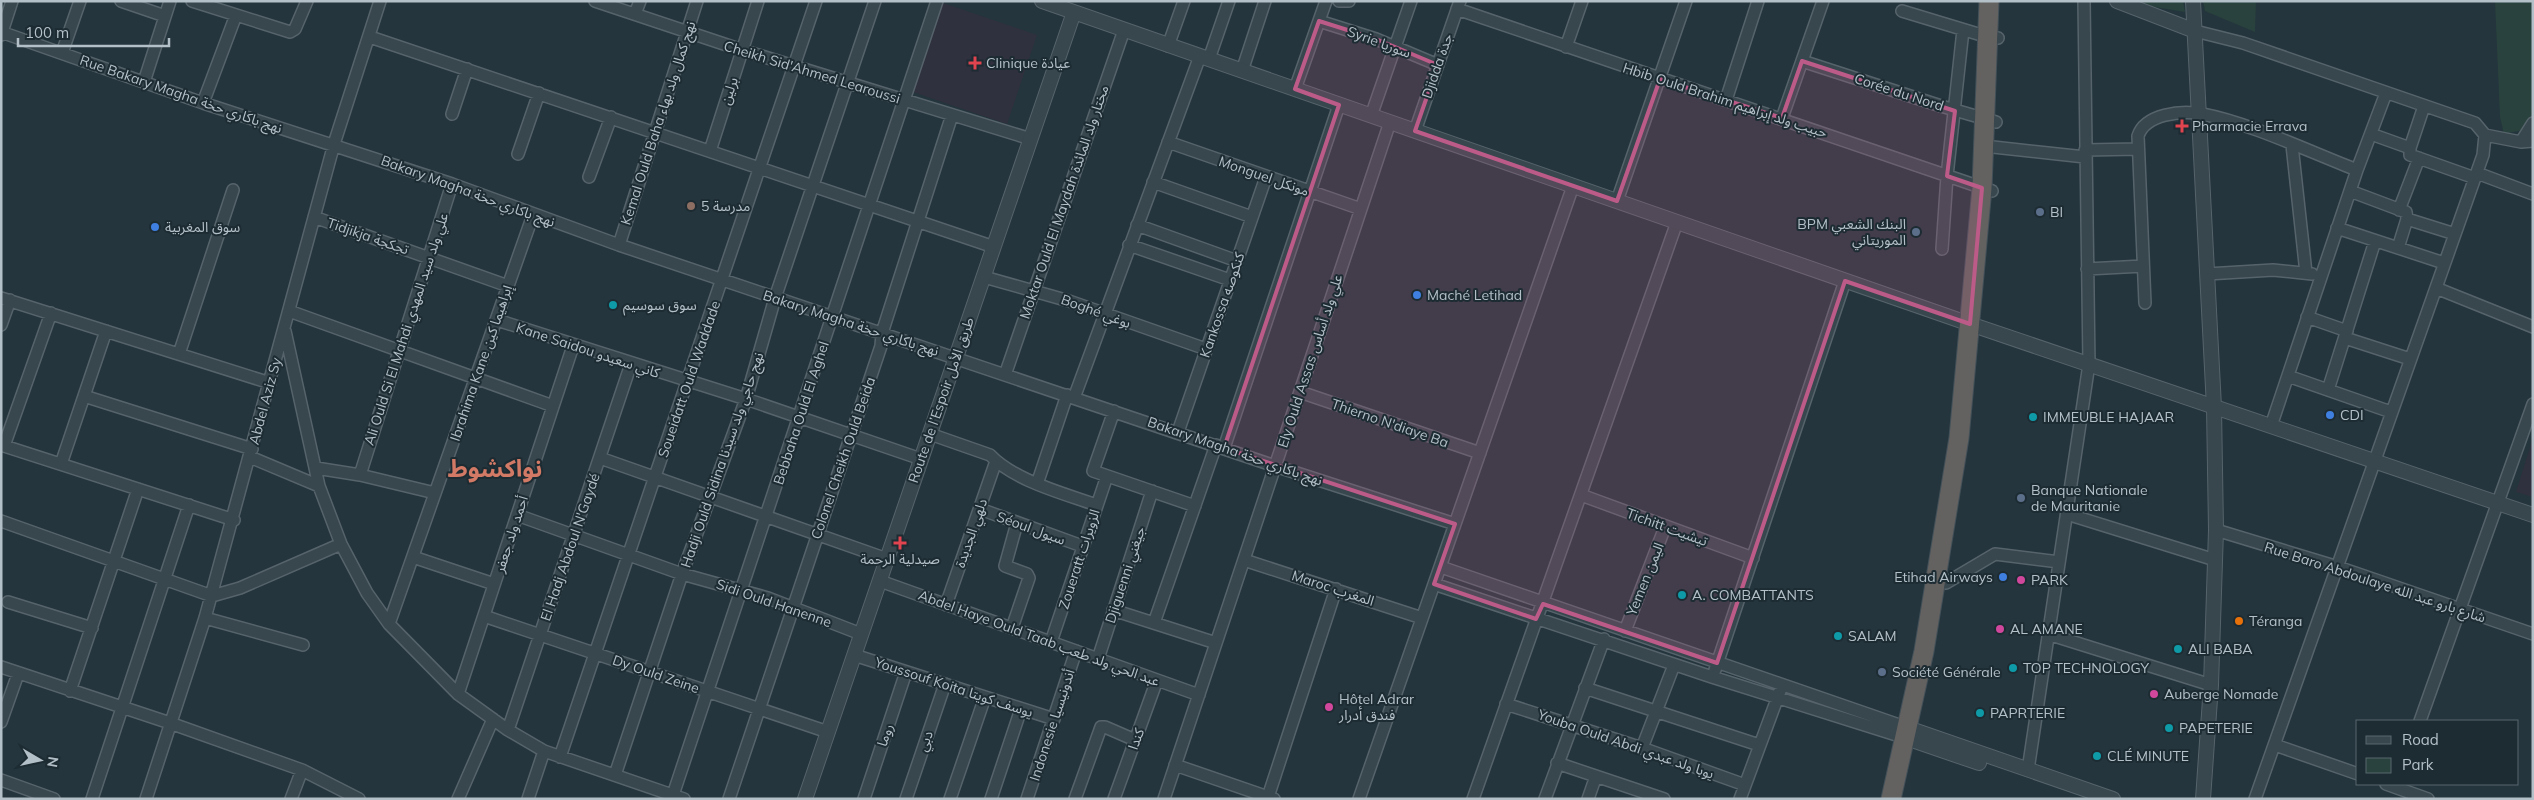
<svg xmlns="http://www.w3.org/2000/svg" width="2534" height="800" font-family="Mulish,'Noto Sans Arabic',sans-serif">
<rect width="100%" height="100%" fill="#24353d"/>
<!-- medical -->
<path fill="#30313e" d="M 943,3 L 1037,35 L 1007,124 L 913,92 Z
M 2533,438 L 2533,497 L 2516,492 Z"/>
<!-- green -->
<path fill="#29423d" d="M 2125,1 L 2183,1 L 2185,12 L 2130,3 Z
M 2203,1 L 2256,1 L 2255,32 L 2205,11 Z
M 2495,1 L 2533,1 L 2533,128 L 2504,134 L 2500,117 Z"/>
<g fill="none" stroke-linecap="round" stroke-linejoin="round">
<defs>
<path id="minor" d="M 121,1 L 165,16
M 192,1 L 290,32 L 295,29 L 307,1
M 595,1 L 742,50 L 1031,139
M 1339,1 L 1349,1
M 1457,9 L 1992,191
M 1902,11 L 1988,37 L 1998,38
M 635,14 L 640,1
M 1319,21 L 1376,39 L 1438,65
M 2195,31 L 2243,43 L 2475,123 L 2485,135 L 2483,155 L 2255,799
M 1,32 L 203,103 L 452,184 L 619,245 L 1275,466 L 1455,524
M 1,35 L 12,1
M 370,37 L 994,247
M 1168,46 L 1184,1
M 1566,47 L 1582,1
M 62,53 L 80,1
M 1209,59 L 1229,1
M 1802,61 L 1941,106 L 1996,122
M 1242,71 L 1265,1
M 144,82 L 170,1
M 1295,89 L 1326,1
M 1726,100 L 1758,1
M 203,103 L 236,15
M 2424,106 L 2410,148 L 2410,155 L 2475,178
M 452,114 L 467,69
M 1371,116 L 1411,1
M 1782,118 L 1823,1
M 1415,131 L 1460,1
M 2371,134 L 2410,148
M 2485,135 L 2521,142 L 2533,141
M 1168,142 L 1361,209
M 2521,142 L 2533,123
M 2292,145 L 2306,273
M 1984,146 L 2085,157
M 2085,150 L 2138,149
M 710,151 L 758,1
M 518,154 L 539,93
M 2477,173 L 2533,194
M 589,177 L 611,117
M 1153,182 L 1252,217
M 2350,191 L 2406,212 L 2407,219 L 2398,248
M 1617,201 L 1686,1
M 2399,210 L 2419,158
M 314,217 L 508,286
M 2407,219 L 2455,234
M 1137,225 L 1237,261
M 2337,228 L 2444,263
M 619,245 L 697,1
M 1129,245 L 1230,280
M 1942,249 L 1947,176 L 1963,30
M 2087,269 L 2143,266
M 2207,274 L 2273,270 L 2312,274
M 984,277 L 1069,301 L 1206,349
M 2436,288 L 2533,327
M 1,298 L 270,383
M 2145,303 L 2138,136 C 2145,114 2181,110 2202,114 C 2250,123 2310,152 2357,170
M 289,311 L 553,406
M 2307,317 L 2347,331
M 497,320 L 746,399 L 921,459
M 1,325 L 10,300
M 285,331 L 319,486 L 341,544 L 367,593 L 389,624 L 458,694 L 508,730 L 544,751 L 684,799
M 2345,338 L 2410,359
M 179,354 L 233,190
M 1005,375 L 1124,30
M 2288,376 L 2391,412
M 2328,390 L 2375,241
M 1300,392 L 1480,453
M 84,396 L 252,449
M 1074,398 L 1200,56
M 1114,411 L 1093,471 L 1195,506
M 2271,426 L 2357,170 L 2386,93
M 1178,432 L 1266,177
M 930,434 L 990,455 C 1015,481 1063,493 1096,505
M 1,445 L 234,520
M 4,446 L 51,313
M 1224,448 L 1339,105
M 250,457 L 319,486
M 600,458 L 887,559
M 61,464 L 106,331
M 316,468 L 360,475 L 435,493
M 360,475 L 452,184
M 1037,484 L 1067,395
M 1581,495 L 1753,558
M 980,509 L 1082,546
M 2067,514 L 2215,560
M 517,515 L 682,574 L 768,598 L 861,634
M 1,521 L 212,596 L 240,588 L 341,544
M 2216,530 L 2338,567 L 2533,634
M 413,557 L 494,584
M 1244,560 L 1422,618
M 1441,567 L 1908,728
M 880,581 L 1199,695
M 1946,583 L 1995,554 L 2059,562
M 1434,584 L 1712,677 L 1906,738
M 8,602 L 92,628
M 946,605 L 996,461
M 1113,610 L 1216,643
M 484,616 L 828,732
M 205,618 L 303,645
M 1154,623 L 1216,445
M 389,624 L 533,215
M 1012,628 L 1029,578 L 1027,574 L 1005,566 L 1017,523
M 1625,631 L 1665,527
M 2048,634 L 2211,685
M 1051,642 L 1107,476
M 854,655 L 1054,719
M 1098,659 L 1152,491
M 1,667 L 170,723 L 302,770 L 359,799
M 1715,670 L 1845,281
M 1585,688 L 1759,745
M 70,691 L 138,489
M 458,694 L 573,346
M 1506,704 L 1642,748 L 1745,785
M 2420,721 L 2533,404
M 1,722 L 18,674
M 508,730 L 631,364
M 2275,745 L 2358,774
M 1642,748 L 1674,665
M 560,757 L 816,1
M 1557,763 L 1664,799
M 1175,765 L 1274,799
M 2028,770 L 2089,364 L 2084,1
M 615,775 L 682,574 L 746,399 L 775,298 L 875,1
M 1,780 L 54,799
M 2386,784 L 2428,799
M 673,795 L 937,1
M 1268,797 L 1336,589
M 92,799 L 189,505
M 146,799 L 205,618 L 334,144 L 380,1
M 291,799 L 302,770
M 458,799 L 493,719
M 528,799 L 544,751
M 729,799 L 881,346 L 882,333 L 952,115
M 864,799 L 906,672
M 906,799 L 945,684
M 950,799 L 985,697
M 991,799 L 1021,709
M 1027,799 L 1076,651
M 1075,799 L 1101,727 L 1105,727 L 1135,740
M 1114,799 L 1157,680
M 1164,799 L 1390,122
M 1359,799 L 1573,186
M 1473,799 L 1677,222
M 1545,799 L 1604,639
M 1588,799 L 1596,776
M 1740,799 L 1780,691"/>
<path id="tertiary" d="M 1042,1 L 1970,324 L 2533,515
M 2117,1 L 2195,31
M 2193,1 L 2214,407 L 2216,530 L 2211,685 L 2203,799
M 1908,728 L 2113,799
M 1906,738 L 1979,763
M 805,799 L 1074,12"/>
<path id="trunk" d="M 1891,799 L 1924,651 L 1959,438 L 1982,188 L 1989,1"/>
</defs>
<!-- minor casing -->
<use href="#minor" stroke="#56636b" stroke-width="14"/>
<!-- tertiary casing -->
<use href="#tertiary" stroke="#56636b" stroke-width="16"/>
<!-- trunk casing -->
<use href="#trunk" stroke="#435058" stroke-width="21"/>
<!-- minor -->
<use href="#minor" stroke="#38464d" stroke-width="11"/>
<!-- tertiary -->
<use href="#tertiary" stroke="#38464d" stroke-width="14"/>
<!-- trunk -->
<use href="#trunk" stroke="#646261" stroke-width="19"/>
</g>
<!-- marked area -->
<path fill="#bc5b87" fill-opacity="0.2" stroke="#bc5b87" stroke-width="4" stroke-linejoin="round" d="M 1319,21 L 1376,39 L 1438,65 L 1415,131 L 1617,201 L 1660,79 L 1782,118 L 1802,61 L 1955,111 L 1947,176 L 1982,188 L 1970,324 L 1845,281 L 1717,663 L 1543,604 L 1536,619 L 1434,584 L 1455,524 L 1224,448 L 1339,105 L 1295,89 Z"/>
<!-- markers -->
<g fill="#e0444e" stroke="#1d2b32" stroke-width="2">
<path d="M972.5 55.5h5v5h5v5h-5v5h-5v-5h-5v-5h5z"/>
<path d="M2179.5 118.5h5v5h5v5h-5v5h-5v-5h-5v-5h5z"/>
<path d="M897.5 535.5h5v5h5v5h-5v5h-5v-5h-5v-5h5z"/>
</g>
<circle fill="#8d6e63" stroke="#1d2b32" stroke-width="2" cx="691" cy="206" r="5"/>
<g fill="#5c6f8a" stroke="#1d2b32" stroke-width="2">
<circle cx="2040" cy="212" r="5"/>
<circle cx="1916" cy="232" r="5"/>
<circle cx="2021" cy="498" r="5"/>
<circle cx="1882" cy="672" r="5"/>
</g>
<g fill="#3f7fe0" stroke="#1d2b32" stroke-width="2">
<circle cx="155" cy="227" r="5"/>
<circle cx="1417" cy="295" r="5"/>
<circle cx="2330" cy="415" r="5"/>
<circle cx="2003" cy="577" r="5"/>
</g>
<g fill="#0f9aa8" stroke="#1d2b32" stroke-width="2">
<circle cx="613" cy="305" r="5"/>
<circle cx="2033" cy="417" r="5"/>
<circle cx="1682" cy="595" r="5"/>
<circle cx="1838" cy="636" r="5"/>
<circle cx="2178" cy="649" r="5"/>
<circle cx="2013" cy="668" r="5"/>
<circle cx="1980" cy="713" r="5"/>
<circle cx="2169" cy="728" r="5"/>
<circle cx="2097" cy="756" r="5"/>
</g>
<g fill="#d1479c" stroke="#1d2b32" stroke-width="2">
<circle cx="2021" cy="580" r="5"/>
<circle cx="2000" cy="629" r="5"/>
<circle cx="2154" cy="694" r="5"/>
<circle cx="1329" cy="707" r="5"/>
</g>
<circle fill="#e8710a" stroke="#1d2b32" stroke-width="2" cx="2239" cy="621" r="5"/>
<g text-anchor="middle" stroke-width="4" stroke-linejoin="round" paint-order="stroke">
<!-- street labels -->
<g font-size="14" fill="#b4c0c8" stroke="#1d2b32">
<text transform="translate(1379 42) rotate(20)" y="5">Syrie سوريا</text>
<text transform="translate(1437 66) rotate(-71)" y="5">Djidda جدة</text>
<text transform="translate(812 72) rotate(17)" y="5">Cheikh Sid'Ahmed Learoussi</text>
<text transform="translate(729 91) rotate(-72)" y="5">برلين</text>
<text transform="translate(1899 92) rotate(18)" y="5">Corée du Nord</text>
<text transform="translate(181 94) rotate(19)" y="5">Rue Bakary Magha نهج باكاري حخة</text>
<text transform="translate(1725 100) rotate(18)" y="5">Hbib Ould Brahim حبيب ولد إبراهيم</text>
<text transform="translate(658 123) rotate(-72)" y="5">Kemal Ould Baha نهج كمال ولد بهاء</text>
<text transform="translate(1264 176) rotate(19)" y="5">Monguel مونكل</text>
<text transform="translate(468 191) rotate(20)" y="5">Bakary Magha نهج باكاري حخة</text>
<text transform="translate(1064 202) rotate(-71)" y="5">Moktar Ould El Maydah مختار ولد المائدة</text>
<text transform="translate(368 236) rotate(19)" y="5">Tidjikja تجكجة</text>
<text transform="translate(1222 305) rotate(-71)" y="5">Kankossa كنكوصه</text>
<text transform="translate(1096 311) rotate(20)" y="5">Boghé بوغي</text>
<text transform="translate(851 323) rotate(18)" y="5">Bakary Magha نهج باكاري حخة</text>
<text transform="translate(406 329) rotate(-72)" y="5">Ali Ould Si El Mahdi علي ولد سيد المهدي</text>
<text transform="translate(588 350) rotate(18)" y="5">Kane Saidou كاني سعيدو</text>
<text transform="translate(1310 361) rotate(-72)" y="5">Ely Ould Assas علي ولد أساس</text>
<text transform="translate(481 363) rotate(-71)" y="5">Ibrahima Kane إبراهيما كين</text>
<text transform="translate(689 379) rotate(-71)" y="5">Soueidatt Ould Waddade</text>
<text transform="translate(941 400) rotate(-71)" y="5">Route de l’Espoir طريق الأمل</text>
<text transform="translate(265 401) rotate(-75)" y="5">Abdel Aziz Sy</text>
<text transform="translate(801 413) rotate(-72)" y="5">Bebbaha Ould El Aghel</text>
<text transform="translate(1390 423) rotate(19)" y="5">Thierno N'diaye Ba</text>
<text transform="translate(1235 451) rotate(19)" y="5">Bakary Magha نهج باكاري حخة</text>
<text transform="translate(843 458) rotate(-71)" y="5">Colonel Cheikh Ould Beida</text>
<text transform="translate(722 460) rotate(-71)" y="5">Hadji Ould Sidina نهج حاجي ولد سيدنا</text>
<text transform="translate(1667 527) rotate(20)" y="5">Tichitt تيشيت</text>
<text transform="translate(1031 528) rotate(20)" y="5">Séoul سيول</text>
<text transform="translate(971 533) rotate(-71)" y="5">دلهي الجديدة</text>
<text transform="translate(511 534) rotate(-72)" y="5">أحمد ولد جعفر</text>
<text transform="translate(570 547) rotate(-71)" y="5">El Hadj Abdoul N'Gaydé</text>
<text transform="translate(1079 559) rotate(-72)" y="5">Zoueratt الزويرات</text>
<text transform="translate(1125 575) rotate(-72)" y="5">Djiguenni جيغني</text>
<text transform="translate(1645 579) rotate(-68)" y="5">Yemen اليمن</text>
<text transform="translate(2375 582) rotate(18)" y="5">Rue Baro Abdoulaye شارع بارو عبد الله</text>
<text transform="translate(1333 588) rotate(18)" y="5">Maroc المغرب</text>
<text transform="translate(774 603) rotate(19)" y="5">Sidi Ould Hanenne</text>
<text transform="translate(1039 638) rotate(20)" y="5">Abdel Haye Ould Taab عبد الحي ولد طعب</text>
<text transform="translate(656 674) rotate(19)" y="5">Dy Ould Zeine</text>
<text transform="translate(954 687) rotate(18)" y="5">Youssouf Koita يوسف كويتا</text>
<text transform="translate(1052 725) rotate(-72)" y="5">Indonesie أندونيسيا</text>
<text transform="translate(885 735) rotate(-71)" y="5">روما</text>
<text transform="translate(1136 739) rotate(-70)" y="5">كندا</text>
<text transform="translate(925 741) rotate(-71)" y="5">دبي</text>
<text transform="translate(1626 744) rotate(19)" y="5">Youba Ould Abdi يوبا ولد عبدي</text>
</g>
<!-- poi labels -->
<g font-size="14" fill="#b4c0c8" stroke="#1d2b32" text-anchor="start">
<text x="986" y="68">Clinique عيادة</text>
<text x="2192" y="131">Pharmacie Errava</text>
<text x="701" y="211">مدرسة 5</text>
<text x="2050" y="217">BI</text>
<text x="1906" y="229" text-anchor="end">BPM البنك الشعبي<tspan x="1906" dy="16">الموريتاني</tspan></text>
<text x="165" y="232">سوق المغربية</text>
<text x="1427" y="300">Maché Letihad</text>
<text x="623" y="310">سوق سوسيم</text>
<text x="2340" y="420">CDI</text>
<text x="2043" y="422">IMMEUBLE HAJAAR</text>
<text x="2031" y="495">Banque Nationale<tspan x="2031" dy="16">de Mauritanie</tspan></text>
<text x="900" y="564" text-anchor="middle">صيدلية الرحمة</text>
<text x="1993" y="582" text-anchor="end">Etihad Airways</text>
<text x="2031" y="585">PARK</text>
<text x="1692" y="600">A. COMBATTANTS</text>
<text x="2249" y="626">Téranga</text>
<text x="2010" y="634">AL AMANE</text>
<text x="1848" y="641">SALAM</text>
<text x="2188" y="654">ALI BABA</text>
<text x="2023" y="673">TOP TECHNOLOGY</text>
<text x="1892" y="677">Société Générale</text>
<text x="2164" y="699">Auberge Nomade</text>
<text x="1339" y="704">Hôtel Adrar<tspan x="1339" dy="16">فندق أدرار</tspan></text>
<text x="1990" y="718">PAPRTERIE</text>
<text x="2179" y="733">PAPETERIE</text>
<text x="2107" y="761">CLÉ MINUTE</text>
</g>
<!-- town labels -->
<g font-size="24" font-weight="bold" fill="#d27a65" stroke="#1d2b32">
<text x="495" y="477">نواكشوط</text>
</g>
</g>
<!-- border -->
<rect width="2534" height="800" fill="none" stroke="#b4c0c8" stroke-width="5"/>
<!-- legend -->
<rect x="2356" y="720" width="162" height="65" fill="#1d2b32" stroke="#59676e"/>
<rect x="2366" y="736" width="25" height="8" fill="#38464d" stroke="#59676e"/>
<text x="2402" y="745" font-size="15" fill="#b4c0c8">Road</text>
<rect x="2366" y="758" width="25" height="15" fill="#29423d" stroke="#59676e"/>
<text x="2402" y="770" font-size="15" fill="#b4c0c8">Park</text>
<!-- north arrow -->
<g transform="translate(40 760) rotate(99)" stroke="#1d2b32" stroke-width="4" paint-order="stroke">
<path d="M0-4L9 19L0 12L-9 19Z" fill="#b4c0c8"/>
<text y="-8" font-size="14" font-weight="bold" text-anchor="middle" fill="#b4c0c8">N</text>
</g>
<!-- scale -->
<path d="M18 38v8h151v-8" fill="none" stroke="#b4c0c8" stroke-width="2.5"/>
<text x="25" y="38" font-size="15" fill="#b4c0c8" stroke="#1d2b32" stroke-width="4" paint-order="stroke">100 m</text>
</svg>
